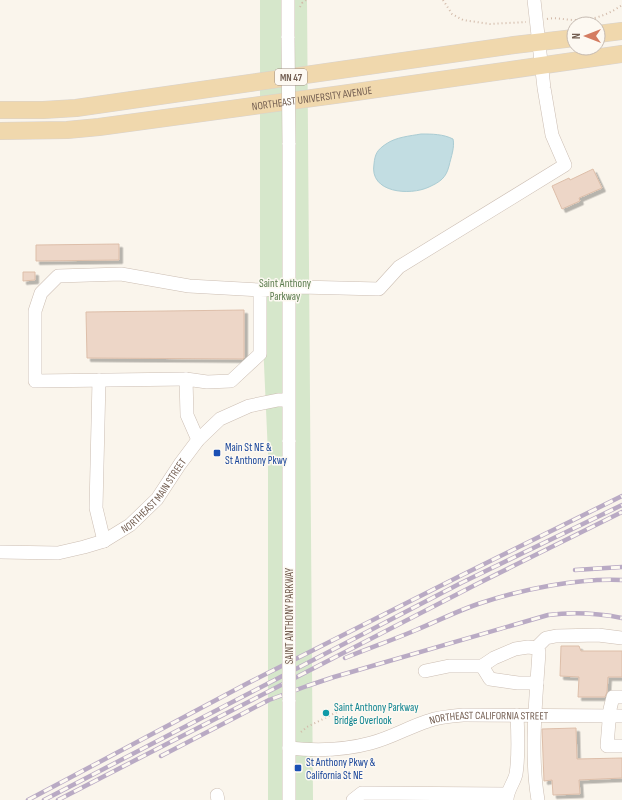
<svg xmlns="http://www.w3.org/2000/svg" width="622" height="800" font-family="'Sofia Sans Condensed',sans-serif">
<defs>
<filter id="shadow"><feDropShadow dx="3.5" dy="3.5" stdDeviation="0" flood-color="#0004"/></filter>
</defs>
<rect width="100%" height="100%" fill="#faf5ec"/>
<!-- green -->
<path fill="#d6e7cb" d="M 260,0 L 307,0 L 313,800 L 268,800 L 268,454 L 260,275 Z"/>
<!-- water -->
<path fill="#c2dde2" stroke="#aaccd3" d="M 421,134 C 432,134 443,134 453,139 C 455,147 451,157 449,166 C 446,178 440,182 429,187 C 410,196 369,193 374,164 C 375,154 377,150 386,144 C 396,137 410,136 421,134 Z"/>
<!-- building -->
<path fill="#edd6c7" stroke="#ddbea9" filter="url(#shadow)" d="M 593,169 L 602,188 L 579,198 L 580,201 L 562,209 L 552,186 L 569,178 L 570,180 Z
M 119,244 L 119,260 L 36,261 L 36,245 Z
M 23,272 L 35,272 L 35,280 L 23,281 Z
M 244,310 L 244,358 L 243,359 L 87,358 L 86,312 Z
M 561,646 L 579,646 L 581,651 L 622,651 L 622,677 L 608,677 L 607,692 L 605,697 L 578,697 L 579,677 L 560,676 Z
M 576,728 L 577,759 L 622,758 L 622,778 L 579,780 L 580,794 L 553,795 L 552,780 L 544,781 L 542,729 Z"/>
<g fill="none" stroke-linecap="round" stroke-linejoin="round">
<defs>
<g id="minor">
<path d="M 288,38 L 288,0"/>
<path d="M 186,379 L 35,381 L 35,311 L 41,293 L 58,276 L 121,274 L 189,286 L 260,290"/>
<path d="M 99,380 L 96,508 L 104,541"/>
<path d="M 198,440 L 187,415 L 186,379 L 207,382 L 231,381 L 260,354 L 260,290 L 288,289 L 300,287 L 379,289 L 399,267 L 565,165 L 552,135 L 544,88 L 534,0"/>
<path d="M 289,442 L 289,143"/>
<path id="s1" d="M 0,552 L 58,553 L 84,547 L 104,541 L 130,525 L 157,499 L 180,464 L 198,440 L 220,419 L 249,406 L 278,400 L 288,400"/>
<path d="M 536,648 L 546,638 L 556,636 L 598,635 L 622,638"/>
<path d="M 482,666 L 490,679 L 518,683 L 537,683"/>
<path d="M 425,671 L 449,666 L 482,666 L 494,658 L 515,649 L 528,647 L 536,648 L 539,652 C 536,699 530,754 538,800"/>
<path d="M 622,697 L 613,697 L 610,709 L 607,746 L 622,746"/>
<path d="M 289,700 L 289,800"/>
<path id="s2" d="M 289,748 C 316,751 345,750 371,743 C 391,738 409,727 428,721 C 439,717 452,716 464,715 L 622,716"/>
<path d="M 217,795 L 218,800"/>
<path d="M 353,800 L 362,793 L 507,794"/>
<path d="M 507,800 C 507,790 514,783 516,774 C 519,755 518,734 517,715"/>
</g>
<g id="major">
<path d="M 598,34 L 622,31"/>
<path d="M 0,110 L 43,110 L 76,108 L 514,45 L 574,38"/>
<path id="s3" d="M 0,131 L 67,130 L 99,127 L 342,94 L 622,54"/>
</g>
</defs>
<!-- minor casing -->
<use href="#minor" stroke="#ccbeb3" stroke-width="14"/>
<!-- major casing -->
<use href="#major" stroke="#d8d2ce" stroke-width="18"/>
<!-- path -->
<path stroke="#d2baa9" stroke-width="2" stroke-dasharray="1 3" stroke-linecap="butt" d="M 443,0 L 452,14 L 463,20 L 490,24 L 526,22
M 302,3 L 306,0
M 300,7 L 302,3 L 301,0
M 547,19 C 556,17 565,20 575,20 C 591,21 608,15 622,5
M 301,732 L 307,727 L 337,712"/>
<!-- minor -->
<use href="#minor" stroke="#fff" stroke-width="13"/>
<!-- major -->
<use href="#major" stroke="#f0d8ad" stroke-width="17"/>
<defs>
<path id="rail" d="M 575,570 L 622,567
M 345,658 C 369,648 393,640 416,630 C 438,621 459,610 481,603 C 523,589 578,578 622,580
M 161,756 L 269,700 L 307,686 L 334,677 L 548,615 C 573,612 597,613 622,618
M 28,800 L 248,683 L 458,577 L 622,496
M 44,800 L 461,583 L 622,505
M 58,800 L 477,584 L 622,512"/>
</defs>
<!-- rail casing -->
<use href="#rail" stroke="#b9aac4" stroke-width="4.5"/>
<!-- rail -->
<use href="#rail" stroke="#fdf9f2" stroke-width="3" stroke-dasharray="9" stroke-linecap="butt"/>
<defs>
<path id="minor-bridge" d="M 288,38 L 289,143
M 289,700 L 289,442"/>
</defs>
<!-- minor-bridge casing -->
<use href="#minor-bridge" stroke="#ccbeb3" stroke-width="14" stroke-linecap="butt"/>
<!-- minor-bridge -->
<use href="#minor-bridge" stroke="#fff" stroke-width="13"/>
</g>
<!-- markers -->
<g fill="#1a4fb4" stroke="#fdf9f2" stroke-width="1.5">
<rect x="213" y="449" width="8" height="8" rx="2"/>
<rect x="294" y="764" width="8" height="8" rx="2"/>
</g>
<circle fill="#0f9aa8" stroke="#fdf9f2" stroke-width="1.5" cx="326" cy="713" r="4"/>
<g text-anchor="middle" stroke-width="3" stroke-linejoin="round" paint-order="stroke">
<!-- shield labels -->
<rect fill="#fdf9f2" stroke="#9c8c81" stroke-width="1" x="275" y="69" width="32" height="16" rx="3"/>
<g font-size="10" font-weight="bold" fill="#735e51">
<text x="291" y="81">MN 47</text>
</g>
<!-- street labels -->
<g font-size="11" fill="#735e51" stroke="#fdf9f2">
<text dy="4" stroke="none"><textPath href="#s3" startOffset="314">NORTHEAST UNIVERSITY AVENUE</textPath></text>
<text dy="4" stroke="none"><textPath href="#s1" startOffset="174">NORTHEAST MAIN STREET</textPath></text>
<text transform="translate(289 616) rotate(-90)" y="4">SAINT ANTHONY PARKWAY</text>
<text dy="4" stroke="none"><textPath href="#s2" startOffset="205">NORTHEAST CALIFORNIA STREET</textPath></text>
</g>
<!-- park labels -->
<g font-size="11" fill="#5b7c4e" stroke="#fdf9f2">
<text x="285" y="287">Saint Anthony<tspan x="285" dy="13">Parkway</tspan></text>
</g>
<!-- transit labels -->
<g font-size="11" fill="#164399" stroke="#fdf9f2" text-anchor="start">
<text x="225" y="451">Main St NE &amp;<tspan x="225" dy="13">St Anthony Pkwy</tspan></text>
<text x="306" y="766">St Anthony Pkwy &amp;<tspan x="306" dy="13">California St NE</tspan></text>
</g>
<!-- culture labels -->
<g font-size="11" fill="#0d838f" stroke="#fdf9f2" text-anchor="start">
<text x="334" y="711">Saint Anthony Parkway<tspan x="334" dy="13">Bridge Overlook</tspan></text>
</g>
</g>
<!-- north arrow -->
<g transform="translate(586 36) rotate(270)"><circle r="19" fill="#fdf9f2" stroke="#c6bbb2"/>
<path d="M0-3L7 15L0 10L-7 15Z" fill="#d47c61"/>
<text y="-6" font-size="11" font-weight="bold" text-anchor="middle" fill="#735e51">N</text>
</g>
</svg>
